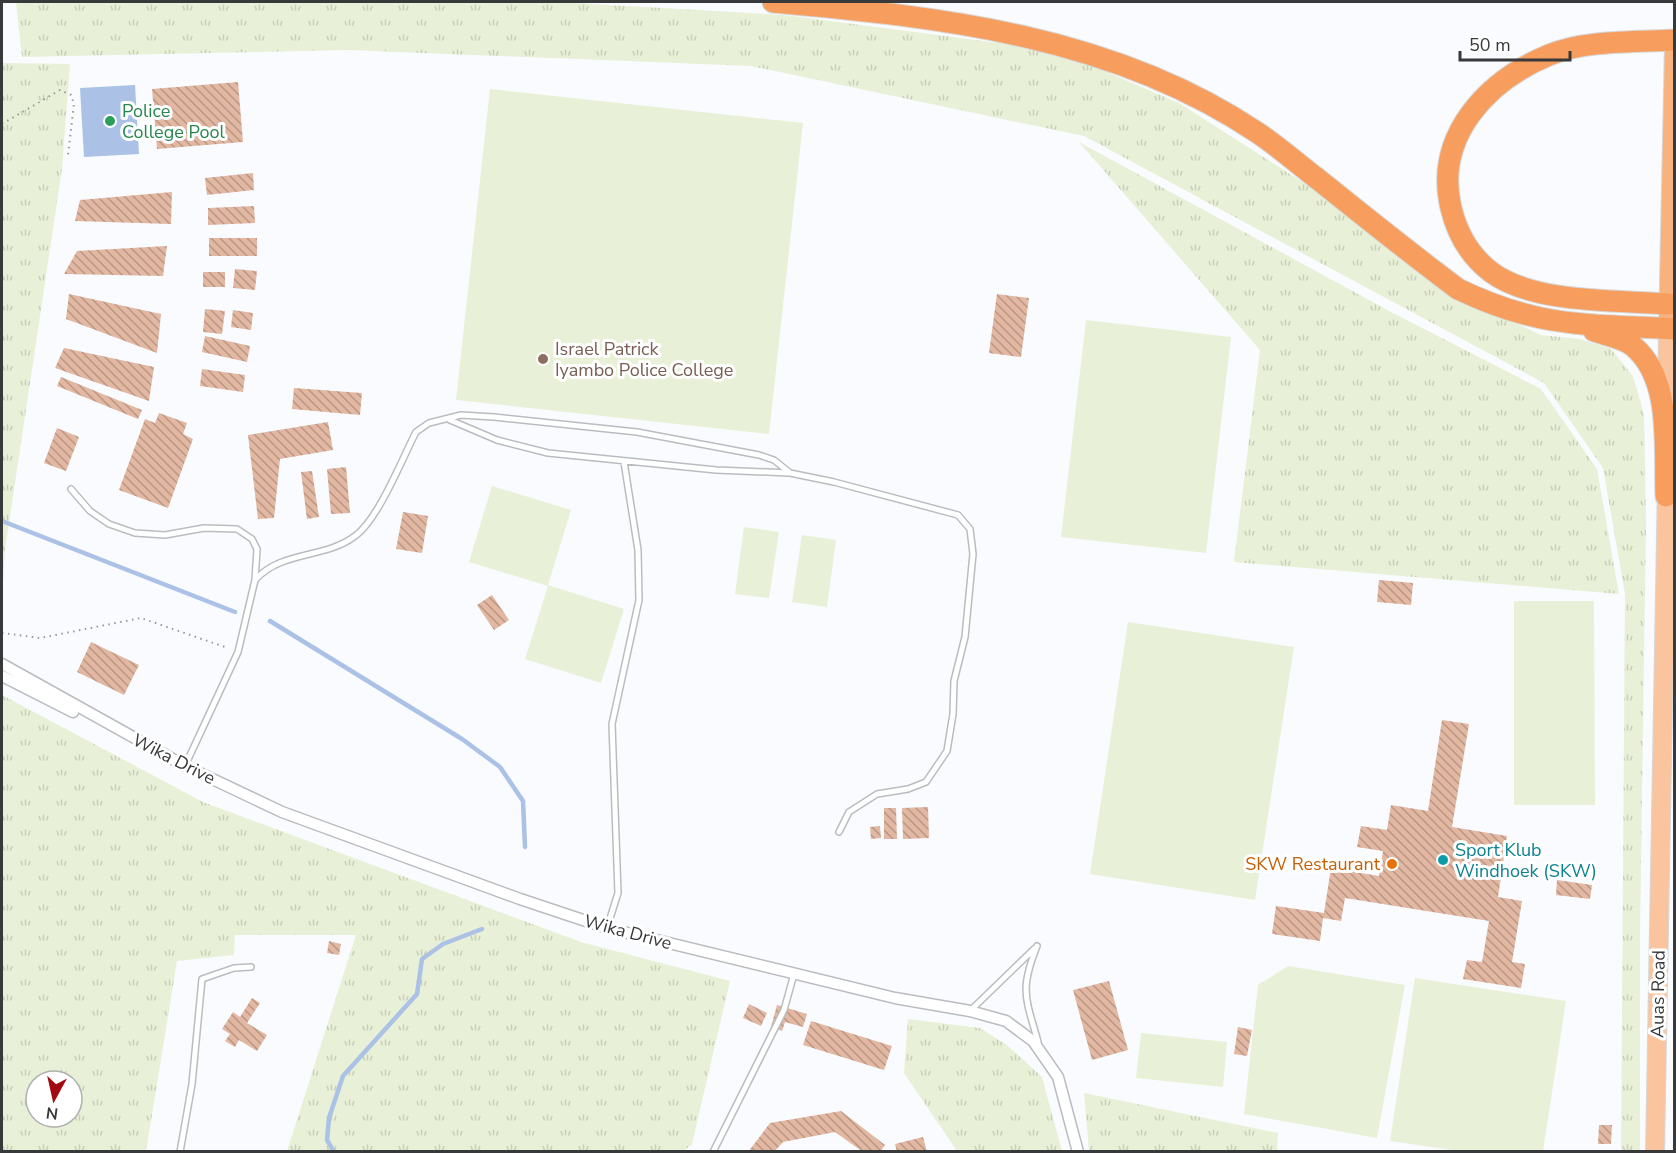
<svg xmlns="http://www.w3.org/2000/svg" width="1676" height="1153" font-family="'Nunito Sans',sans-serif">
<defs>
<pattern id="grass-tufts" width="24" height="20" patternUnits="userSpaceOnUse" patternTransform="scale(1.5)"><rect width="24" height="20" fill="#e8f1d7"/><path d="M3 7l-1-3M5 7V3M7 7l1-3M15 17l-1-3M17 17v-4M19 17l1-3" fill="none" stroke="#c8cfb9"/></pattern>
<pattern id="building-back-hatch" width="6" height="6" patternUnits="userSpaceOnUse" patternTransform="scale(1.5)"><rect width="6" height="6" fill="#e3b8a2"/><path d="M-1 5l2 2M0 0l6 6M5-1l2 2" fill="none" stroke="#b99785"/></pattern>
</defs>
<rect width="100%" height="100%" fill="#f9fbff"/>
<!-- grass -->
<path fill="url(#grass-tufts)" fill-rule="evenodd" d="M 16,2 L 556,2 L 784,15 L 1038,48 L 1095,67 L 1179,103 L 1312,188 L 1430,282 L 1541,335 L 1580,339 L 1611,349 L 1633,376 L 1644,414 L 1646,522 L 1640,932 L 1640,1151 L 1621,1151 L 1625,594 L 1603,468 L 1544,383 L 1084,136 L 751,66 L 349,50 L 22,57 Z
M 2,63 L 70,64 L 62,169 L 5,550 L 2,595 Z
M 1079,142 L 1391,312 L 1541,389 L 1597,469 L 1619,594 L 1234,562 L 1260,350 Z
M 2,695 L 203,802 L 581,942 L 730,981 L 692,1144 L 683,1152 L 287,1151 L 356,935 L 235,935 L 234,955 L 177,961 L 146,1151 L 2,1151 ZM 36,1081 L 72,1081 L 72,1117 L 36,1117 Z
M 908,1019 L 980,1028 L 1007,1045 L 1042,1077 L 1062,1151 L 957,1151 L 904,1073 Z
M 1084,1093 L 1278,1133 L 1277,1151 L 1089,1151 Z"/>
<!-- pitch -->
<path fill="#e8f1d7" d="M 490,89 L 803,123 L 769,434 L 456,400 Z
M 1086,320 L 1231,337 L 1206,553 L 1061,537 Z
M 492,486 L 571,510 L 548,585 L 624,609 L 601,683 L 525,659 L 548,586 L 469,562 Z
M 744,527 L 779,532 L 769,598 L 735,594 Z
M 802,535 L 836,540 L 827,607 L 792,602 Z
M 1514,601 L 1594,601 L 1595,805 L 1514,805 Z
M 1128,622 L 1294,647 L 1255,900 L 1090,874 Z
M 1288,966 L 1405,985 L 1377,1138 L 1244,1114 L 1258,985 Z
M 1415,978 L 1566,1001 L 1543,1151 L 1459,1151 L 1390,1141 Z
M 1141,1033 L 1227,1042 L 1223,1087 L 1136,1078 Z"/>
<!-- water -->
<path fill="#abc1e6" d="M 135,85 L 139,154 L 84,157 L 80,88 Z"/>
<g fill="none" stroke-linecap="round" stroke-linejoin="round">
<!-- stream -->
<path stroke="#abc1e6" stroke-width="4.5" d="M 2,521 L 235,612
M 270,621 L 462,739 L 500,767 L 523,801 L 525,847
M 334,1152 L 327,1140 L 329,1118 L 343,1076 L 417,994 L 422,959 L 443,944 L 482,929"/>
</g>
<!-- building -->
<path fill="url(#building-back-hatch)" d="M 238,82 L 243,142 L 157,149 L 152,89 Z
M 253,173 L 254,190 L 207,195 L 205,178 Z
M 172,192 L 171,224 L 75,221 L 80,200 Z
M 254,206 L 255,223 L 208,225 L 208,208 Z
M 209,238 L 257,238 L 257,256 L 209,256 Z
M 167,246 L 163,276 L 64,274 L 77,251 Z
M 235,269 L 257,271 L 255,290 L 233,288 Z
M 203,272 L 225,272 L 225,287 L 203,287 Z
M 69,294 L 161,314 L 157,353 L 66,319 Z
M 997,294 L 1029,298 L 1021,357 L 989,353 Z
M 205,309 L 225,311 L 222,334 L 203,332 Z
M 233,310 L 253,313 L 251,330 L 231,327 Z
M 205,336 L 250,346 L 247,362 L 202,352 Z
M 64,348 L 154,367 L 149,401 L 55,368 Z
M 202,369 L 245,375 L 243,392 L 200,386 Z
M 61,377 L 142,410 L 138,419 L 57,386 Z
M 294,388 L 362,393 L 360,415 L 292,409 Z
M 159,413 L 187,423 L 183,434 L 193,439 L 168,508 L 119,490 L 145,419 L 155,423 Z
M 328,422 L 333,450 L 280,459 L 274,518 L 258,519 L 248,435 Z
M 57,428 L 79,437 L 66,471 L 44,463 Z
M 346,467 L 350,513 L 331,514 L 327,469 Z
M 312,471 L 319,517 L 307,519 L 301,472 Z
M 403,512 L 428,516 L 422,553 L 396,549 Z
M 1379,580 L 1413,583 L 1411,605 L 1377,602 Z
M 492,595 L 509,620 L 494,630 L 477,605 Z
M 91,642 L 139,665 L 124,695 L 77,672 Z
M 1442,720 L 1469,724 L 1452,827 L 1507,836 L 1498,897 L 1522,901 L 1512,962 L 1525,964 L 1521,988 L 1463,979 L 1467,960 L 1482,962 L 1489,921 L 1345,898 L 1341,921 L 1323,918 L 1320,941 L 1272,934 L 1276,906 L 1324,913 L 1331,868 L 1379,876 L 1383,851 L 1357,847 L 1361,826 L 1387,830 L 1391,805 L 1428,811 Z
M 928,807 L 929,838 L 903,839 L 902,808 Z
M 884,808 L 896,808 L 897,839 L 884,839 Z
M 880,826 L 881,838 L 871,839 L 870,827 Z
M 1557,880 L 1592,885 L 1590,899 L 1556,895 Z
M 329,941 L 341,944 L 339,955 L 327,953 Z
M 1109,981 L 1128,1050 L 1092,1060 L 1073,990 Z
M 252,998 L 260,1003 L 247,1023 L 267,1035 L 257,1051 L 239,1040 L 235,1047 L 225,1041 L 230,1034 L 222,1029 L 233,1012 L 240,1017 Z
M 749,1004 L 767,1013 L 761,1026 L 743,1018 Z
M 777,1005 L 807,1014 L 803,1027 L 785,1022 L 782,1031 L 771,1027 Z
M 811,1021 L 892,1046 L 884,1070 L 803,1045 Z
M 1238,1027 L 1252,1030 L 1247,1056 L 1234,1054 Z
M 841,1111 L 885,1145 L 880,1152 L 863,1152 L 835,1132 L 783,1142 L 774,1152 L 748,1152 L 770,1123 Z
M 1599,1125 L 1612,1125 L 1611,1144 L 1598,1144 Z
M 923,1137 L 927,1152 L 897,1152 L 895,1144 Z"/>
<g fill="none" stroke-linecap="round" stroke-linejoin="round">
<defs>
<path id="service" d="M 450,420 L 497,440 L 548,453 L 716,470 L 790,473 L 834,482 L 958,515 L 970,529 L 973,554 L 965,637 L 954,681 L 953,714 L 947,751 L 926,782 L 908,789 L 877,794 L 849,812 L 839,832
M 71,489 L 90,511 L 109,524 L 135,533 L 165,535 L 204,528 L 237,529 L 252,539 L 257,549 L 255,580 L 238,652 L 185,766
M 255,580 C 282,550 325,559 355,536 C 378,520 402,459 416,432 L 429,423 L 461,415 L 494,417 L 637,432 L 759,455 L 774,460 L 789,472
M 607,928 L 618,893 L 612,724 L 639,600 L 638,550 L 624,462
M 1037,946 C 1019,991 1026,998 1038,1042
M 970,1011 L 1034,949
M 180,1152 L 192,1084 L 202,979 L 234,968 L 251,967
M 713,1152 L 784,1010 L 794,974"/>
<path id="minor" d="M 2,664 L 185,766 L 282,812 L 520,899 L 607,928 L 895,998 L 970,1011 L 1006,1021 L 1033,1041 L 1058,1077 L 1078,1152
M 2,676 L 73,712"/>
<path id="primary" d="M 1667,406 L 1668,329
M 1655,1152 L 1667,481"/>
<path id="trunk" d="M 1668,329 L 1674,44"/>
<path id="motorway" d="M 773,2 C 942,17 1114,36 1258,133 C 1279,147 1299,165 1319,180 C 1365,217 1411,254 1458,289 C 1485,302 1512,312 1541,318 C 1585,327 1630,326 1674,329
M 1668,304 C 1616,300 1534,304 1491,272 C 1470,256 1457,233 1451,208 C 1434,136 1487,81 1549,55 C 1584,40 1636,42 1674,40
M 1594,331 C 1605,335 1623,338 1633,346 C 1673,379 1664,449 1666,496"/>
</defs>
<!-- service casing -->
<use href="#service" stroke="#babdc0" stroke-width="8"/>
<!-- minor casing -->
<use href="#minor" stroke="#babdc0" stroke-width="13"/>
<!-- primary casing -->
<use href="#primary" stroke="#d7d7d8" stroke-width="20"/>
<!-- trunk casing -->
<use href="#trunk" stroke="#d7d7d8" stroke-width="20"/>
<!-- motorway casing -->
<use href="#motorway" stroke="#d7d7d8" stroke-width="23"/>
<!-- path -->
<path stroke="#98999b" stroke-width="2" stroke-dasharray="1.5 4.5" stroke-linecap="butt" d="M 2,124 L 60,90 L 71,95 L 74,104 L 68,155
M 2,633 L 40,638 L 141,618 L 228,648"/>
<!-- service -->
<use href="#service" stroke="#fff" stroke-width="5"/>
<!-- minor -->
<use href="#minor" stroke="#fff" stroke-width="10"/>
<!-- primary -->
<use href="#primary" stroke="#fac59e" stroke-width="18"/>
<!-- trunk -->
<use href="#trunk" stroke="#f8b27e" stroke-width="18"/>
<!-- motorway -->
<use href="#motorway" stroke="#f79e5e" stroke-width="21"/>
</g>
<!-- markers -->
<circle fill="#2e9e5b" stroke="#fff" stroke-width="2" cx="110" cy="121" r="6"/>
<circle fill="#8d6e63" stroke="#fff" stroke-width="2" cx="543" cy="359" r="6"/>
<circle fill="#0f9aa8" stroke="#fff" stroke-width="2" cx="1443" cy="860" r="6"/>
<circle fill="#e8710a" stroke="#fff" stroke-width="2" cx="1392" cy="864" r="6"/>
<g text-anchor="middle" stroke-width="6" stroke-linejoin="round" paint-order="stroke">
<!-- leisure labels -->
<g font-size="18" fill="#27864d" stroke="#fff" text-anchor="start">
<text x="122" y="117">Police<tspan x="122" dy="21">College Pool</tspan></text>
</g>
<!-- education labels -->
<g font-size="18" fill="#785e54" stroke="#fff" text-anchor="start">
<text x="555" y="355">Israel Patrick<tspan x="555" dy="21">Iyambo Police College</tspan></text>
</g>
<!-- street labels -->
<g font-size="18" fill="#38393a" stroke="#fff">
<text transform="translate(174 759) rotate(27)" y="6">Wika Drive</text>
<text transform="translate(628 932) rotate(15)" y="6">Wika Drive</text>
<text transform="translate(1658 994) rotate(-89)" y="6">Auas Road</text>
</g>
<!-- culture labels -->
<g font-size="18" fill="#0d838f" stroke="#fff" text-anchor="start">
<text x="1455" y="856">Sport Klub<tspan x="1455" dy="21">Windhoek (SKW)</tspan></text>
</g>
<!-- food labels -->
<g font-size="18" fill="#c56008" stroke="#fff" text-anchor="end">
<text x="1380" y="870">SKW Restaurant</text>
</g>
</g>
<!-- border -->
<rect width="1676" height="1153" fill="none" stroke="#38393a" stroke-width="6"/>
<!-- north arrow -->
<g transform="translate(54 1099) rotate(188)"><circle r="28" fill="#ffffff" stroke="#afb0b0" stroke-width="1.5"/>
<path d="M0-4.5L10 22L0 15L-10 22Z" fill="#a30911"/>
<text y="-9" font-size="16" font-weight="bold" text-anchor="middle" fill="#38393a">N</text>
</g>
<!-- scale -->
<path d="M1460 51v9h110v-9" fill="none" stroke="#38393a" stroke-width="3"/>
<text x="1469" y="51" font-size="18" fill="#38393a" stroke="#ffffff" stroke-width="4.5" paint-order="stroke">50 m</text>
</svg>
